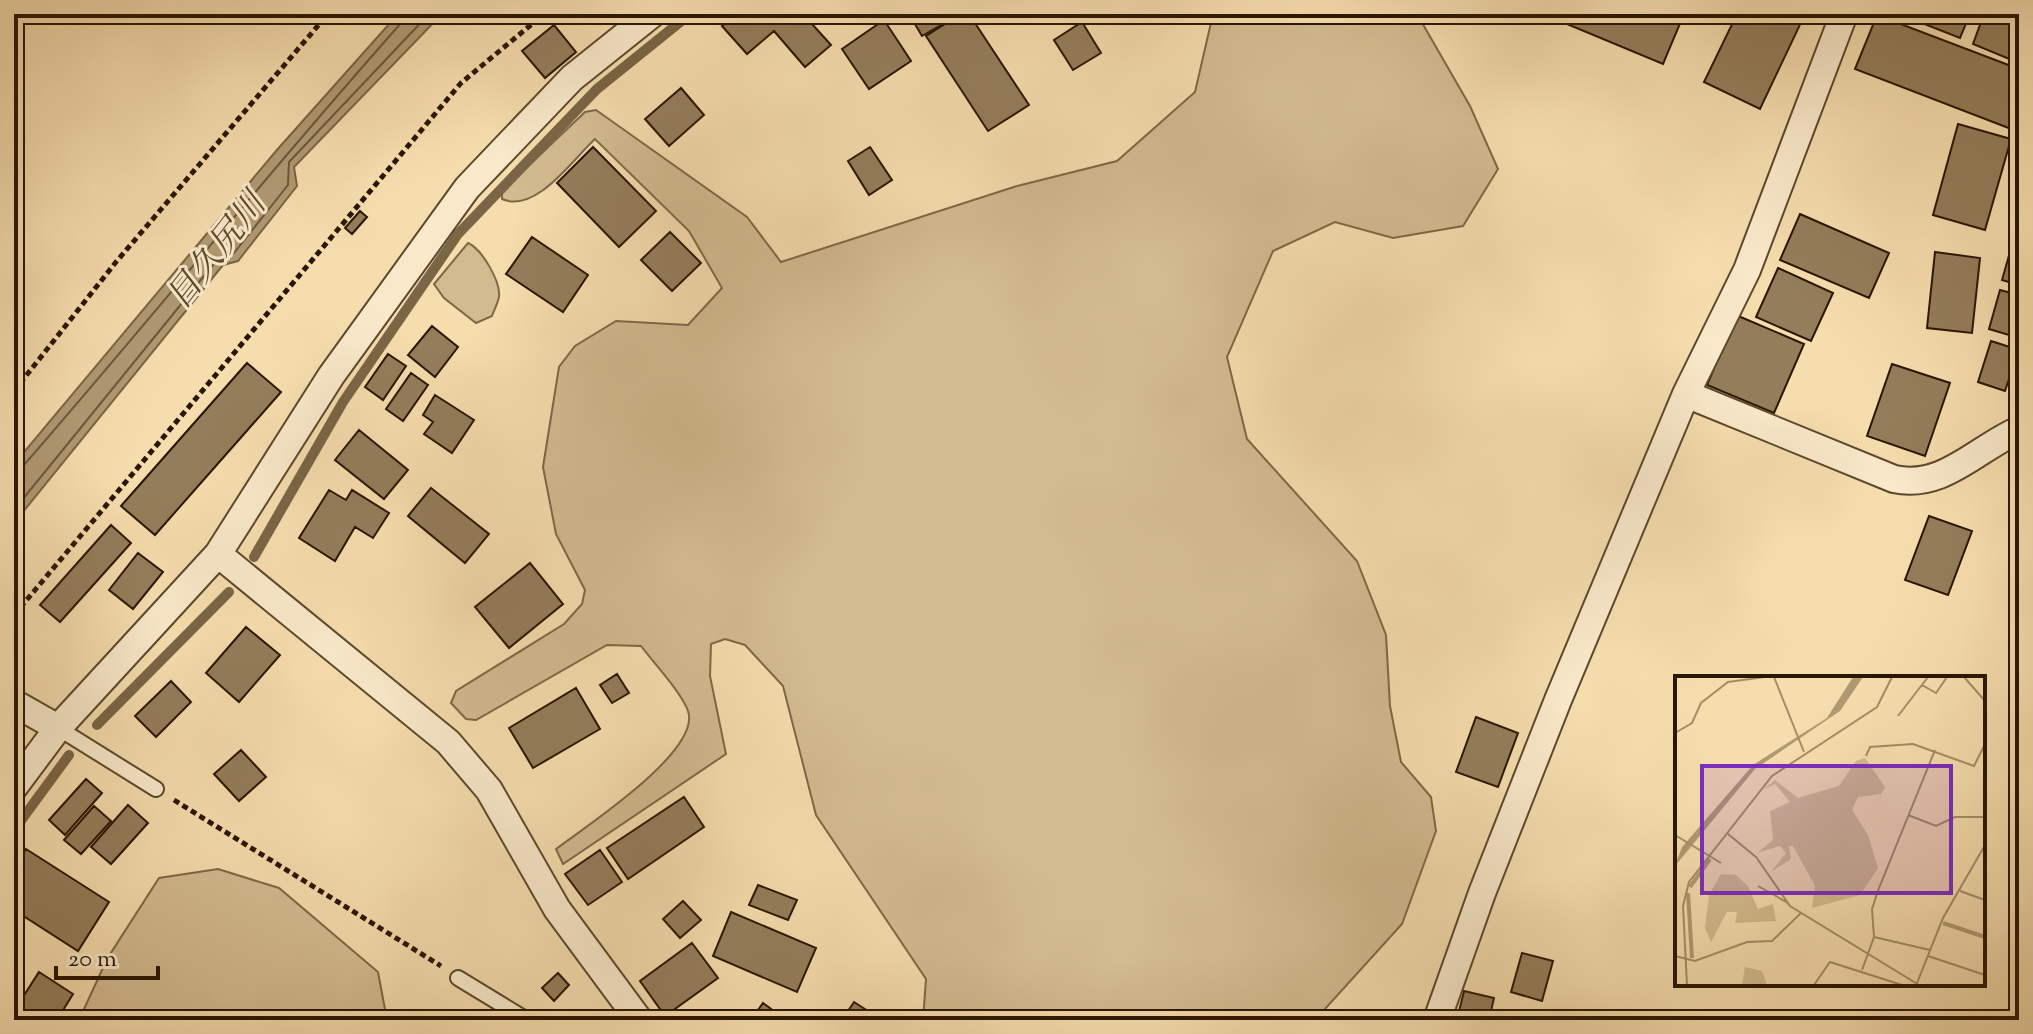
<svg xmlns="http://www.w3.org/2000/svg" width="2033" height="1034" font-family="'Sorts Mill Goudy','Noto Serif JP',serif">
<rect width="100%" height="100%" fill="#f6ddae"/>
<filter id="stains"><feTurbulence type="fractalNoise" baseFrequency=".0025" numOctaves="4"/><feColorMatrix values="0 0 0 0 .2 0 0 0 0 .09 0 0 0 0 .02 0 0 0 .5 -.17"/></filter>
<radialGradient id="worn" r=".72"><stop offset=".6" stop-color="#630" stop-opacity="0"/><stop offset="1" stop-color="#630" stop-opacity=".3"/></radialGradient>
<!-- green -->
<path fill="#d3bb90" stroke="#7e6848" stroke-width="2" d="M 1213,14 L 1417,14 L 1470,106 L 1498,169 L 1463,226 L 1393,238 L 1335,222 L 1273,251 L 1227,357 L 1247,439 L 1357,561 L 1386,635 L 1390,706 L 1401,762 L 1431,797 L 1436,831 L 1402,924 L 1315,1020 L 923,1020 L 926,979 L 816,815 L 783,686 L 745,645 L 725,639 L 711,644 L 710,676 L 726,754 L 563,864 L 556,849 C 585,827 702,751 688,711 C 682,693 653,662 641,646 L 607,645 L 476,720 L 466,719 L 451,703 L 456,691 L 564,624 L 582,604 L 585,590 L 556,534 L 543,467 L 559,367 L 575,346 L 616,321 L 688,325 L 722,288 L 689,231 L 595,139 C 573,159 536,214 502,199 L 502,191 L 585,112 L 596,110 L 747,217 L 781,262 L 1017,186 L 1117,161 L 1195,92 Z
M 468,243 C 482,249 501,282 499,297 C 498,303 494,310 492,316 L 476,323 L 444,298 L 434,284 Z
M 218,869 L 279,888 L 378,972 L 387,1020 L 79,1020 L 107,959 L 159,878 Z"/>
<!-- water -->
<path fill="#b09973" stroke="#7a6545" stroke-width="2" d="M 398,14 L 442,14 L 294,167 L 297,186 L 238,261 L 223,265 L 14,523 L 14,464 L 276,151 Z"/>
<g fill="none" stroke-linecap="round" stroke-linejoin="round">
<!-- shore -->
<path stroke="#6c583a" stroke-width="2" d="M 14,469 L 23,466 C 151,319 272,168 402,22 L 404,14
M 14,510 L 217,260 L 234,253 L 288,185 L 289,162 L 429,14"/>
<!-- stream -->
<path stroke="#7a6545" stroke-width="10" d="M 254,557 L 343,402 L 458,234 L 597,89 L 690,14
M 97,725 L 229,592
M 14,830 L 69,755"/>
</g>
<!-- building -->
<path fill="#947d5a" stroke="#291600" stroke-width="2" d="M 737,14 L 803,14 L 831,45 L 805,67 L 774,31 L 747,54 L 722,26 Z
M 909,14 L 960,14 L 922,36 Z
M 961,14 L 969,14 L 1029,105 L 988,131 L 926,36 Z
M 1105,14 L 1123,14 L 1110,22 Z
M 1543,14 L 1684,14 L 1663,64 Z
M 1737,14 L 1805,14 L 1760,109 L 1704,82 Z
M 1899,14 L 1970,14 L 1960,38 Z
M 1984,14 L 2019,14 L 2019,63 L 1973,44 Z
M 1877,15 L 2019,69 L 2019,132 L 1855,69 Z
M 884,20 L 911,61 L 869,89 L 842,49 Z
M 1082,22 L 1101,53 L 1073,70 L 1054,40 Z
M 554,25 L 576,52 L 545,78 L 522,51 Z
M 681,88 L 704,115 L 669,146 L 645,119 Z
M 1958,124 L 2011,139 L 1985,230 L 1933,215 Z
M 593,147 L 656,211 L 619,247 L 557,183 Z
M 870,147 L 892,180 L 869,195 L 848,161 Z
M 360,211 L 367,217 L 352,234 L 345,228 Z
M 1800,214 L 1889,253 L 1869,298 L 1780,260 Z
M 670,232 L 701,263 L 672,291 L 641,260 Z
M 532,237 L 588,275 L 563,312 L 506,274 Z
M 2014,238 L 2019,239 L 2019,285 L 2002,280 Z
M 1935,252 L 1980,258 L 1972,333 L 1927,328 Z
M 1778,268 L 1833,293 L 1811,341 L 1756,317 Z
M 2000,290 L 2019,295 L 2019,338 L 1989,329 Z
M 1736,315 L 1804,344 L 1774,413 L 1707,385 Z
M 432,326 L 458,347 L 435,377 L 408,355 Z
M 1991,341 L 2019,350 L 2005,391 L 1978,382 Z
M 388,354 L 406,366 L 383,400 L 365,387 Z
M 247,363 L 281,392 L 155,535 L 121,506 Z
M 1892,364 L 1950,383 L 1925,456 L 1867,436 Z
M 2019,366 L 2019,390 L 2012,388 Z
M 411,373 L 428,385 L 403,421 L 386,409 Z
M 435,395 L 474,420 L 452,453 L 424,434 L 433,422 L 423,415 Z
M 359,430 L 408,470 L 384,499 L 335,460 Z
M 431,488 L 489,534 L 465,563 L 408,516 Z
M 329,490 L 346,500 L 352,490 L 389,513 L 373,538 L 355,527 L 335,561 L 299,538 Z
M 1929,516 L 1972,531 L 1948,595 L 1905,580 Z
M 111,525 L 131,543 L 60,622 L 40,605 Z
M 138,553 L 163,572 L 133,609 L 109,590 Z
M 530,563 L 563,604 L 509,648 L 475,607 Z
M 246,627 L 280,655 L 239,702 L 206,673 Z
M 617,674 L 629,693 L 612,703 L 600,685 Z
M 171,681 L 191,702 L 156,737 L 135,716 Z
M 576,688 L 600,729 L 533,768 L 509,728 Z
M 1476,717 L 1518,733 L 1498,787 L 1456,772 Z
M 14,741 L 23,748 L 14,760 Z
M 241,750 L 266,777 L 239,801 L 214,774 Z
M 86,779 L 102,793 L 65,835 L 49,820 Z
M 684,797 L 704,827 L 628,879 L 607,848 Z
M 128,805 L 148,823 L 111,864 L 91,847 Z
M 94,806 L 111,821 L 81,854 L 64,840 Z
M 26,849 L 109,902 L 78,951 L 14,910 L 14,868 Z
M 600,850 L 622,882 L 588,905 L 565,874 Z
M 758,885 L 797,900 L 788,920 L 749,905 Z
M 683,901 L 701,920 L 680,938 L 663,919 Z
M 731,912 L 816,948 L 797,992 L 713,956 Z
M 692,943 L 718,978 L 665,1016 L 640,981 Z
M 1522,953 L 1553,961 L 1542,1001 L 1511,992 Z
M 39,972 L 73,994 L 57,1020 L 14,1020 L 14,1011 Z
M 558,973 L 569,985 L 554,1001 L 542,988 Z
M 1464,991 L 1494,998 L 1489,1020 L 1457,1020 Z
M 854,1002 L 882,1020 L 842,1020 Z
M 763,1003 L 782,1017 L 780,1020 L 751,1020 Z"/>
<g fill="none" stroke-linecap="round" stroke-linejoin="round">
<defs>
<path id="service" d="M 58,728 L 156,789
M 458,978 L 527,1020"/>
<path id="minor" d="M 1686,394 L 1894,479 C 1943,490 1977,448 2019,430
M 218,554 L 448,742 L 489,790 L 557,909 L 639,1020
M 14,703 L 58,728
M 14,787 L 58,728 L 218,554 L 331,376 L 467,188 L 572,78 L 652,14
M 1437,1020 L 1482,893 L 1558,700 L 1686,394 L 1747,270 L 1844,14"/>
</defs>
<!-- service casing -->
<use href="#service" stroke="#5c482c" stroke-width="18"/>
<!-- minor casing -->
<use href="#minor" stroke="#5c482c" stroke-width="30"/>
<!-- path -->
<path stroke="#291600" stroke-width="5" stroke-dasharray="6 4" stroke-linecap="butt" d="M 14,391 L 116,262 L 328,14
M 14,615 L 461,83 L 544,14
M 174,800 L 441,966"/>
<!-- service -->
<use href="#service" stroke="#f9e9ca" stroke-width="14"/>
<!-- minor -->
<use href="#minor" stroke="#f9e9ca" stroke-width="26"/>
</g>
<g text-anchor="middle" stroke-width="6" stroke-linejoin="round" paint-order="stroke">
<!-- water labels -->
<g font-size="34" font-style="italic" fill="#5f4a2e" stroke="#f9e9ca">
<text transform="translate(215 250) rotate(-52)" y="12">目久尻川</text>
</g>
</g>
<!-- overview -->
<g transform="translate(1675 676)">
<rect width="310" height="310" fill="#f6ddae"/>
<path d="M 190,82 L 210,111 L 206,118 L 183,121 L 177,134 L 193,159 L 203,192 L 185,219 L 137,232 L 140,210 L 118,170 L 114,170 L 116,183 L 96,196 L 111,177 L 105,170 L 82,177 L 98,164 L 95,135 L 115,126 L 100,108 L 88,114 L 100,104 L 123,122 L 164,110 L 181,85 ZM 46,198 L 61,199 L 73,210 L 83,233 L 98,228 L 101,245 L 60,247 L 62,236 L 52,236 L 36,266 L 30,252 L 34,219 ZM 70,291 L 87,295 L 92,309 L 67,309 Z" fill="#d3bb90"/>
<path d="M 178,1 L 188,1 L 165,35 L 80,93 L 0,190 L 7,171 L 78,89 L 152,42 Z" fill="#b09973"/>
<path fill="none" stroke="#b09973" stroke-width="4" d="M 15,211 L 35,183M 13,217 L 17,282M 268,247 L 310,261"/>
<path fill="none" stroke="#a48d68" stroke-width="2" d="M 99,1 L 129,76M 289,1 L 310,25M 247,9 L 261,17 L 272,1M 223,40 L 253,1M 0,57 L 17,47 L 26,27 L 53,6 L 90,1M 191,80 L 195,71 L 238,68 L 299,90 L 310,68M 233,139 L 261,150 L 280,141 L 310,141M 53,158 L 81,181 L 115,230 L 244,309M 0,159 L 46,187M 83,210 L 113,227M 285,215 L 310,224M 199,261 L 255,274M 0,280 L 20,285 L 72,266 L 97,265 L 126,237M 253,280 L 310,299M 187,294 L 199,261 L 197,233 L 204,212 L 260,74M 242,307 L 268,242 L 310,169M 12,309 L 8,230 L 14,206 L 97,100 L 202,31 L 217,1M 139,309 L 155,286 L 227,309"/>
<path fill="#7b2cbf" fill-opacity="0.15" stroke="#7b2cbf" stroke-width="4" d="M 27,90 L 276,90 L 276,217 L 27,217 Z"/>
<rect width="310" height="310" fill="none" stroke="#291600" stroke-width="4"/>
</g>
<!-- margin -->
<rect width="2033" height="1034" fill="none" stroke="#f6ddae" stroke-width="48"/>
<rect x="16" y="16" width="2001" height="1002" fill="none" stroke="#291600" stroke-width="4"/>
<rect x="24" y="24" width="1985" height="986" fill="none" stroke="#291600" stroke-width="2"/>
<!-- scale -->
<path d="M56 966v12h102v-12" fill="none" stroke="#291600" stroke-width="4"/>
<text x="68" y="966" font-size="24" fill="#291600" stroke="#f9e9ca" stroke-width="6" paint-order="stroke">20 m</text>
<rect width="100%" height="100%" filter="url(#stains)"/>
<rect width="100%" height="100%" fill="url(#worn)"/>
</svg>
